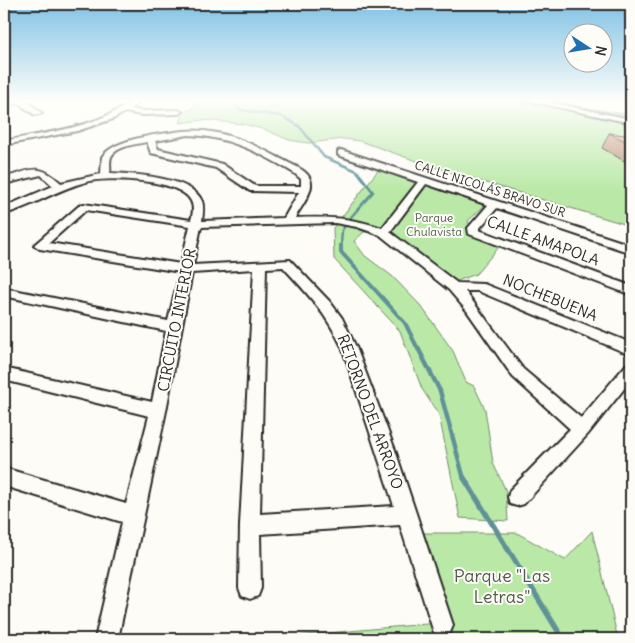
<svg xmlns="http://www.w3.org/2000/svg" width="635" height="643" font-family="Delius,sans-serif">
<rect width="100%" height="100%" fill="#fdfcf7"/>
<filter id="ink" filterUnits="userSpaceOnUse"><feTurbulence type="fractalNoise" baseFrequency=".02" numOctaves="2"/><feDisplacementMap in="SourceGraphic" scale="10" xChannelSelector="R" yChannelSelector="G"/><feConvolveMatrix kernelMatrix="1 2 1 2 8 2 1 2 1" color-interpolation-filters="sRGB"/></filter>
<g filter="url(#ink)">
<!-- green -->
<path fill="#bae9a7" stroke="#728a69" d="M 198,100 L 575,100 L 575,106 L 631,115 L 631,226 L 436,168 L 360,141 L 344,139 L 308,143 L 289,140 L 266,130 L 243,124 L 203,120 L 180,123 L 184,112 L 192,109 Z
M 379,169 L 485,205 L 468,221 L 474,236 L 499,247 L 476,274 L 457,281 L 384,231 L 364,232 L 354,241 L 365,256 L 392,276 L 421,306 L 453,351 L 466,382 L 474,386 L 485,409 L 493,463 L 506,491 L 508,521 L 460,518 L 439,415 L 422,389 L 400,331 L 334,259 L 333,228 Z
M 592,531 L 618,639 L 262,639 L 448,622 L 422,533 L 517,533 L 565,560 Z"/>
<g fill="none" stroke-linecap="round" stroke-linejoin="round">
<!-- stream-far3 -->
<path stroke="#609197" stroke-width="2.5" d="M 234,100 L 240,110 L 281,116 L 299,126 L 324,157 L 357,171 L 373,192 L 351,217
M 341,246 L 342,230 L 345,226"/>
<!-- stream-far2 -->
<path stroke="#609197" stroke-width="4" d="M 341,245 L 341,252 L 405,323 L 418,349"/>
<!-- stream-far1 -->
<path stroke="#609197" stroke-width="4.5" d="M 418,348 L 440,391 L 464,479"/>
<!-- stream -->
<path stroke="#609197" stroke-width="5.5" d="M 464,478 L 563,639"/>
<defs>
<path id="minor" d="M 14,100 L 25,100 L 42,113 L 35,115 L 18,103 L 4,106 L 4,102 Z
M 133,100 L 141,100 L 131,109 L 141,111 L 178,110 L 182,112 L 178,114 L 141,115 L 125,112 L 113,119 L 77,131 L 4,145 L 4,141 C 48,132 97,128 133,100 Z
M 525,100 L 538,100 L 631,119 L 631,123 Z
M 183,131 C 222,127 255,145 289,163 C 297,167 310,172 311,183 C 312,194 300,208 295,218 C 329,217 349,217 382,228 L 418,182 L 338,155 L 338,151 L 341,150 L 631,245 L 631,253 L 497,208 L 479,229 L 479,230 L 631,286 L 631,295 L 469,234 L 468,228 L 488,205 L 426,184 L 390,232 L 457,283 L 484,284 L 631,343 L 631,355 L 478,291 L 465,291 L 523,369 L 581,418 L 626,365 L 631,363 L 631,380 L 588,434 L 524,504 L 517,506 L 510,504 L 508,497 L 510,490 L 570,429 L 513,377 L 467,311 L 449,290 L 380,235 L 357,227 L 335,223 L 201,227 L 193,265 L 290,260 L 330,302 L 342,318 L 356,347 L 395,450 L 453,625 L 450,633 L 442,636 L 434,633 L 400,525 L 260,534 L 261,588 L 258,596 L 250,599 L 242,596 L 239,588 L 240,525 L 254,269 L 192,273 L 166,411 L 118,639 L 95,639 L 122,522 L 4,486 L 4,468 L 126,504 L 149,416 L 4,380 L 4,368 L 152,402 L 166,331 L 4,296 L 4,288 L 168,321 L 180,272 L 40,249 L 34,245 L 80,205 L 84,204 L 191,220 C 193,214 194,207 191,201 C 181,179 106,176 86,182 C 58,189 31,207 4,214 L 4,207 L 53,186 L 41,175 L 4,184 L 4,178 C 32,170 37,162 61,183 L 101,174 L 102,157 C 115,138 160,134 183,131 ZM 188,135 C 228,136 261,153 294,173 L 301,179 L 301,186 L 255,186 L 222,164 L 158,149 L 155,141 ZM 147,142 L 151,153 L 216,168 L 250,191 L 299,192 L 284,218 L 202,221 C 203,214 204,207 202,201 C 192,177 133,174 110,173 C 111,169 109,162 111,157 C 116,146 137,144 147,142 ZM 86,210 L 190,226 L 181,264 L 49,243 ZM 283,267 C 308,294 326,313 342,347 L 394,506 L 260,514 L 266,268 Z"/>
</defs>
<!-- minor casing -->
<use href="#minor" stroke="#2b2b2b" stroke-width="4"/>
<!-- minor -->
<use href="#minor" fill="#fdfcf7" fill-rule="evenodd"/>
</g>
<!-- wall -->
<path fill="#c49980" stroke="#2b2b2b" d="M 609,133 L 631,136 L 631,165 L 602,148 Z"/>
<!-- building -->
<path fill="#e4b295" stroke="#2b2b2b" d="M 609,133 L 631,136 L 631,144 Z"/>
</g>
<!-- sky -->
<linearGradient id="sky" x2="0" y2="1"><stop stop-color="#80c1e4"/><stop offset="0.53" stop-color="#fefefb"/><stop offset="1" stop-color="#fefefb" stop-opacity="0"/></linearGradient>
<rect width="635" height="190" fill="url(#sky)"/>
<g text-anchor="middle" stroke-width="4" stroke-linejoin="round" paint-order="stroke">
<!-- far-street labels -->
<g font-size="12" fill="#2b2b2b" stroke="#fdfcf7">
<text transform="translate(490 189) rotate(18)" y="4">CALLE NICOLÁS BRAVO SUR</text>
</g>
<!-- far-park labels -->
<g font-size="12" fill="#4f5a4a" stroke="#fdfcf7">
<text x="434" y="222">Parque<tspan x="434" dy="14">Chulavista</tspan></text>
</g>
<!-- street labels -->
<g font-size="15" fill="#2b2b2b" stroke="#fdfcf7">
<text transform="translate(543 241) rotate(20)" y="5">CALLE AMAPOLA</text>
<text transform="translate(550 298) rotate(22)" y="5">NOCHEBUENA</text>
<text transform="translate(177 320) rotate(-79)" y="5">CIRCUITO INTERIOR</text>
<text transform="translate(370 412) rotate(70)" y="5">RETORNO DEL ARROYO</text>
</g>
<!-- near-park labels -->
<g font-size="18" fill="#4f5a4a" stroke="#fdfcf7">
<text x="502" y="582">Parque "Las<tspan x="502" dy="21">Letras"</tspan></text>
</g>
</g>
<!-- margin -->
<rect width="635" height="643" fill="none" stroke="#fdfcf7" stroke-width="20"/>
<rect x="10" y="10" width="615" height="623" fill="none" stroke="#2b2b2b" stroke-width="2" filter="url(#ink)"/>
<!-- north arrow -->
<g transform="translate(588 48) rotate(102)"><circle r="24" fill="#fdfcf7" stroke="#a9a8a5"/>
<path d="M0-4L9 19L0 12L-9 19Z" fill="#1f6fb2"/>
<text y="-8" font-size="14" font-weight="bold" text-anchor="middle" fill="#2b2b2b">N</text>
</g>
</svg>
